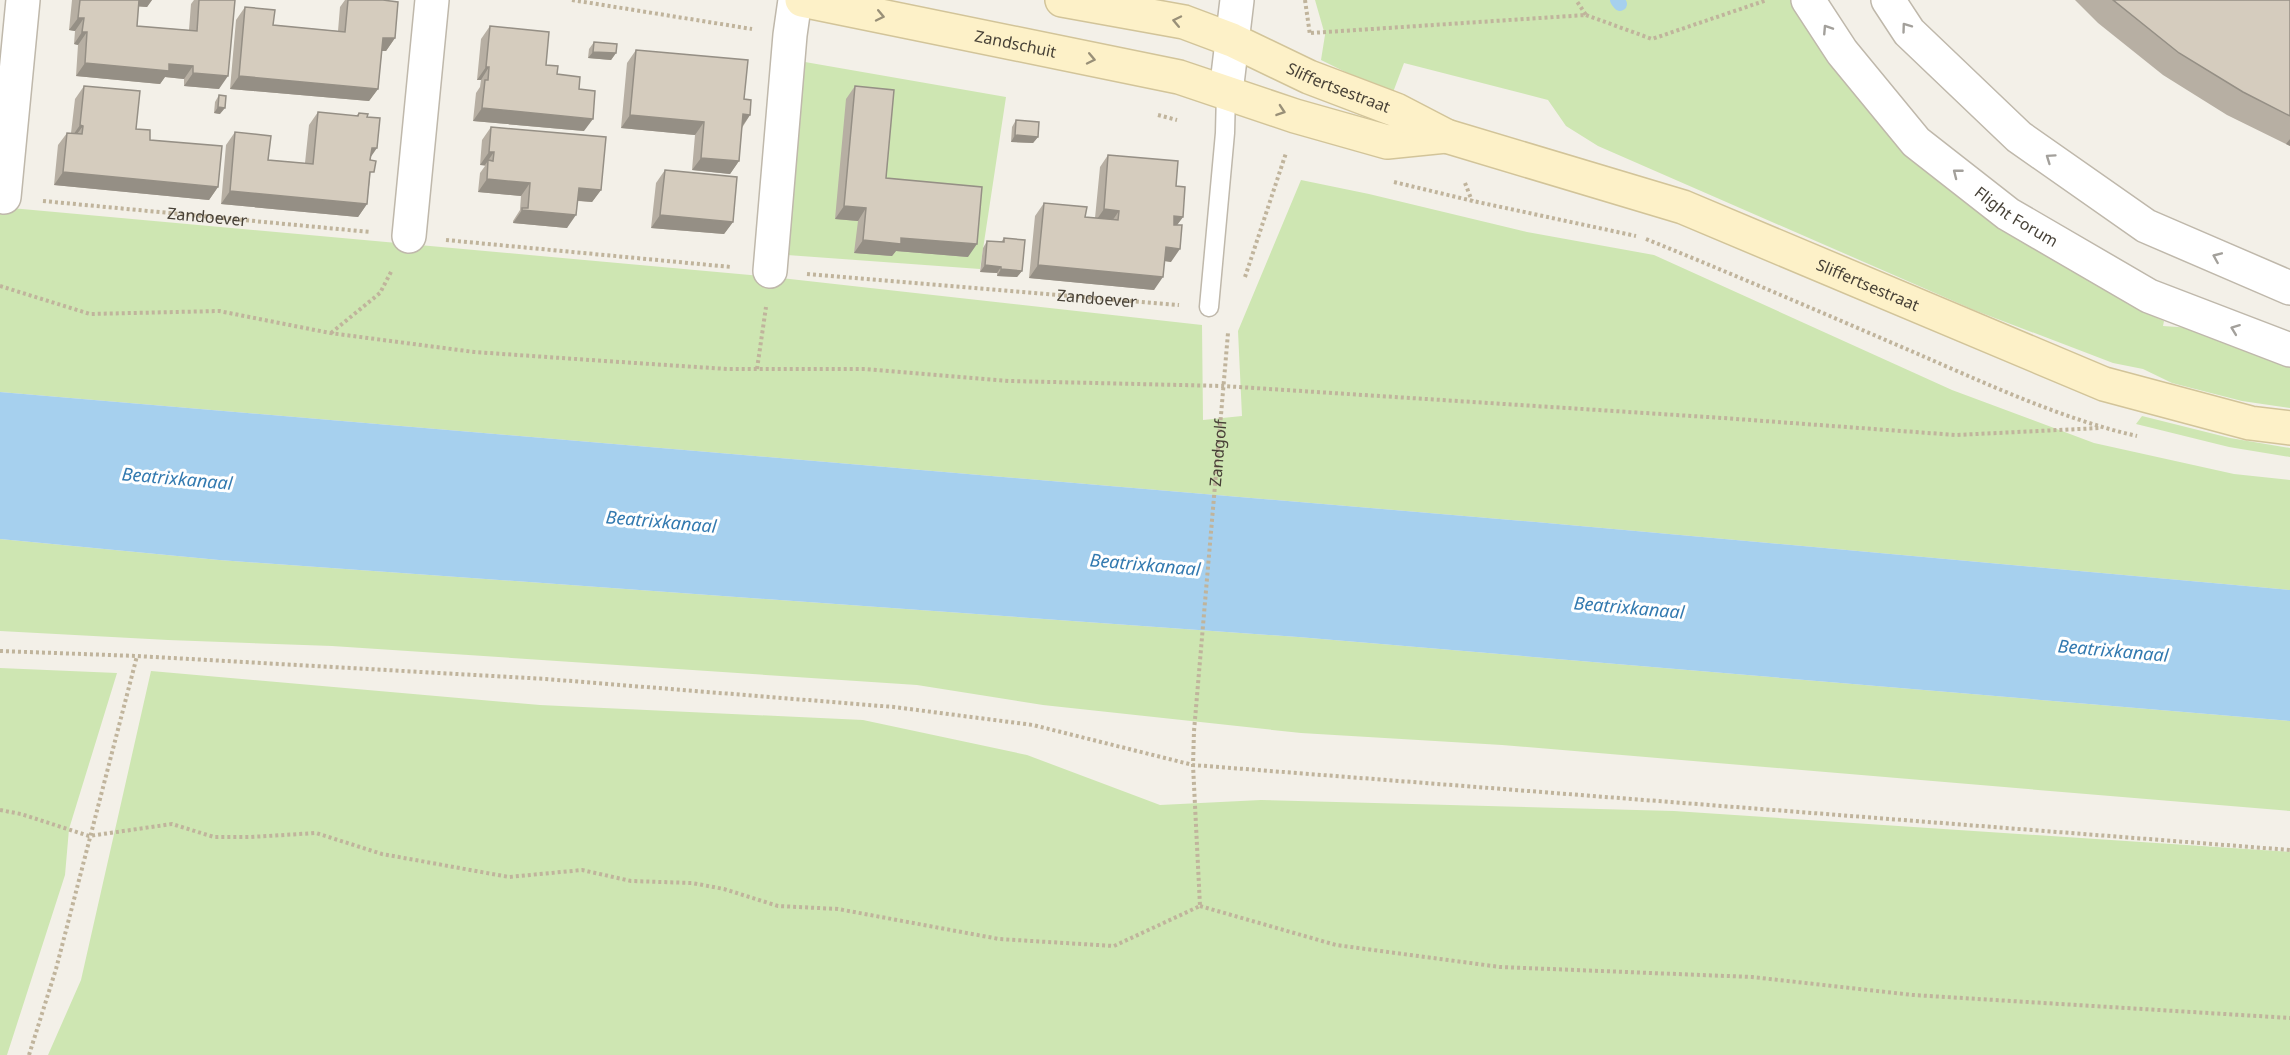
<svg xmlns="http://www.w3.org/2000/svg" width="2290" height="1055" font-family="'Noto Sans',sans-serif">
<rect width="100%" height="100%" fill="#f3f0e8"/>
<!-- green -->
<path fill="#cee6b2" d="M 1315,0 L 1792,0 L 1907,150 L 1999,229 L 2142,311 L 2164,321 L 2163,326 L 2192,328 L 2290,360 L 2290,408 L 2242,401 L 2172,383 L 2143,369 L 2113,363 L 1974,310 L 1598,146 L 1566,126 L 1548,100 L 1404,63 L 1392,95 L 1321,60 L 1325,35 Z
M 805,62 L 1006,97 L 980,269 L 787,255 Z
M 1301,180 L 1369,194 L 1527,232 L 1654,255 L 1952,390 L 2094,443 L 2234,474 L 2290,480 L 2290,590 L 1536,522 L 0,392 L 0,207 L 772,277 L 1202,325 L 1203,420 L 1242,416 L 1238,331 Z
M 2142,416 L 2230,438 L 2290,448 L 2290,457 L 2229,447 L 2136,424 Z
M 0,539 L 219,560 L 1298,637 L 2290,721 L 2290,811 L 1502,745 L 1301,733 L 1043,705 L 917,685 L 332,646 L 168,640 L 0,631 Z
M 0,668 L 117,673 L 69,829 L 65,875 L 7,1055 L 0,1055 Z
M 151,671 L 540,705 L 863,720 L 1027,755 L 1160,805 L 1261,800 L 1674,811 L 2290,852 L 2290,1055 L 48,1055 L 81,980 Z"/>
<!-- water -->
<path fill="#a6d0ee" d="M 0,392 L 1536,522 L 2290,590 L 2290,721 L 1298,637 L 219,560 L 0,539 Z"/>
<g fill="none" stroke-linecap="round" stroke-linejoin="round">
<!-- stream -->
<path stroke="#a6d0ee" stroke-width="14" d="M 1617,0 L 1620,4"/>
<defs>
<path id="lane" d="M 1209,307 L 1225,133 L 1226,92"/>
<g id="street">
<path id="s4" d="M 1808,0 L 1842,52 L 1916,142 L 2008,214 L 2149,296 L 2290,350"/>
<path d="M 1888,0 L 1909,32 L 2019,137 L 2146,226 L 2290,288"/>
<path d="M 1226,92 L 1237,0"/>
<path d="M 4,197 L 23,0"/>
<path d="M 409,236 L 432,0"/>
<path d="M 770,271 L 790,35 L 795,0"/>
</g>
<g id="secondary">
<path id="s5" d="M 802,0 L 1179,77 L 1295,116 L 1387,142 L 1446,136"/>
<path id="s6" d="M 1062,0 L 1184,22 L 1232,40 L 1309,77 L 1396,110 L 1446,136 L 1683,207 L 2104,384 L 2250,423 L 2290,428"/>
</g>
</defs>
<!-- lane casing -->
<use href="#lane" stroke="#bfb8ab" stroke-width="21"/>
<!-- street casing -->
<use href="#street" stroke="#bfb8ab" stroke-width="36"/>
<!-- secondary casing -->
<use href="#secondary" stroke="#d2c499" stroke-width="36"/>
<!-- path -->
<g stroke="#c0b49c" stroke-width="4" stroke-dasharray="3 3" stroke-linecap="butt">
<path d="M 572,0 L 752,29"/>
<path d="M 1305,0 L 1310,35"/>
<path d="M 1586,15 L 1652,39 L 1767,0"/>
<path d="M 1311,33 L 1586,15 L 1576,0"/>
<path d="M 1158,115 L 1177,120"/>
<path d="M 1394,182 L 1473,201 L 1636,236"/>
<path d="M 1465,183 L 1472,201"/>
<path id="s1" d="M 43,201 L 370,232"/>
<path d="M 1646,239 C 1735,275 1823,313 1911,351 C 1983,382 2061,419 2137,436"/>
<path d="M 446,240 L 731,267"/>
<path id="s2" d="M 807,274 L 1179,305"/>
<path d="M 1245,277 L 1286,153"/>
<path d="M 0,286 L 90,314 L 219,311 L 330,333 L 474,352 L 605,361 L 727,369 L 865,369 L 1009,381 L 1223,386 L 1723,418 L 1956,435 L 2100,428"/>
<path d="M 331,333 L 380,293 L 392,270"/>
<path d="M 757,369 L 766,307"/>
<path d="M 0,651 L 137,656 L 546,679 L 894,707 L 1033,725 L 1193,765 L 2290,850"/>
<path id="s3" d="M 0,810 L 21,814 L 89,836 L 172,824 L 214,837 L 251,837 L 316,833 L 382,854 L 509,877 L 582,870 L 631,881 L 692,883 L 724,889 L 778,906 L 838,909 L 999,939 L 1114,946 L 1200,906 L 1193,765 L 1194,731 L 1228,333"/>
<path d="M 1200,906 L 1336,945 L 1500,967 L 1752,977 L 1913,995 L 2290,1018"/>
<path d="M 29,1055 L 56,969 L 137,656"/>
</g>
<!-- lane -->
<use href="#lane" stroke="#fff" stroke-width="18"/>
<!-- street -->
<use href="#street" stroke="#fff" stroke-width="33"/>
<!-- secondary -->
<use href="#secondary" stroke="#fdf1c8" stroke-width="33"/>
</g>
<!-- wall -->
<path fill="#b7afa3" d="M 72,0 L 152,0 L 147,7 L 138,6 L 137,26 L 189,30 L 191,4 L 194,0 L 235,0 L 219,89 L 184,86 L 184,79 L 165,77 L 160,84 L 76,76 L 78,45 L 74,44 L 75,31 L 69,30 Z
M 345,0 L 383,0 L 395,38 L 386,51 L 382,51 L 378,89 L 369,101 L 230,89 L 236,20 L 245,7 L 273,25 L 338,31 L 340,7 Z
M 2075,0 L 2290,0 L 2290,146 L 2227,115 L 2163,75 L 2098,23 Z
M 490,26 L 546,65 L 557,74 L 579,89 L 584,131 L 473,121 L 476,93 L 480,87 L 481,80 L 477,80 L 481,39 Z
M 594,42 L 616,53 L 611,60 L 588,58 L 589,49 Z
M 636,50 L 744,99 L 750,115 L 742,128 L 739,161 L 730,174 L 692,170 L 695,135 L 621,128 L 627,63 Z
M 84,86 L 150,140 L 218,187 L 209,200 L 54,185 L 58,145 L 67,133 L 71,133 L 75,99 Z
M 855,86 L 886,178 L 968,257 L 896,251 L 892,256 L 854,253 L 858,221 L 835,219 L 846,99 Z
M 219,95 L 220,114 L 214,113 L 215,102 Z
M 318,112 L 356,116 L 359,113 L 367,117 L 371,158 L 370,178 L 367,204 L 358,217 L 221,204 L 226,145 L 235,132 L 268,160 L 305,163 L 309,125 Z
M 1016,120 L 1038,137 L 1033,143 L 1011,142 L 1012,127 Z
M 491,127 L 601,190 L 592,202 L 578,201 L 567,228 L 513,223 L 513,221 L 520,210 L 521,196 L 478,192 L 480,173 L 485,166 L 480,165 L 482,140 Z
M 1108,155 L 1176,186 L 1183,217 L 1177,225 L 1171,262 L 1165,261 L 1154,290 L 1029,278 L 1035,216 L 1044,203 L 1085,217 L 1095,218 L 1100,167 Z
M 665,170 L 733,222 L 724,234 L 651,228 L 656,183 Z
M 1004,238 L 1022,271 L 1017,277 L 997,276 L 997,273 L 980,272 L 983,248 L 987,241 L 1001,242 Z"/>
<!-- shaded-wall -->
<path fill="#958f85" d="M 135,0 L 152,0 L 147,7 L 131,6 Z
M 78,18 L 84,18 L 75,31 L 69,30 Z
M 82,32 L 87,32 L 78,45 L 74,44 Z
M 383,38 L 395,38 L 386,51 L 374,51 Z
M 593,52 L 616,53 L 611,60 L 588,58 Z
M 85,63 L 169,64 L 193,66 L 184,79 L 165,77 L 160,84 L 76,76 Z
M 486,67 L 489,67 L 481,80 L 477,80 Z
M 193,73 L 228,76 L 219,89 L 184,86 Z
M 239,76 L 378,89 L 369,101 L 230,89 Z
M 218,107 L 225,108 L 220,114 L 214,113 Z
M 482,108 L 593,119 L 584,131 L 473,121 Z
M 743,114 L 750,115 L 741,128 Z
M 630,115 L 704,122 L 695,135 L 621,128 Z
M 80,125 L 83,126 L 74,138 L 71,138 Z
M 1015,135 L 1038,137 L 1033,143 L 1011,142 Z
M 2290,139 L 2290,146 L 2286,144 Z
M 372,148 L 377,148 L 368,161 Z
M 489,152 L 494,152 L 485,165 L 480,165 Z
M 701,158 L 739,161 L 730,174 L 692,170 Z
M 63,172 L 218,187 L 209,200 L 54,185 Z
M 487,179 L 530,183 L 521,196 L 478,192 Z
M 579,188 L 601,190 L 592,202 L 570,200 Z
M 230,191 L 367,204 L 358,217 L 221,204 Z
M 844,206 L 866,208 L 858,221 L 835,219 Z
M 1104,209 L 1119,211 L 1110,224 L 1095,222 Z
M 522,210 L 576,215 L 567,228 L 513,223 Z
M 660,215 L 733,222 L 724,234 L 651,228 Z
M 1174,216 L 1183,217 L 1174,229 Z
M 901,238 L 977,244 L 968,257 L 896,251 L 892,256 L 854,253 L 863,240 Z
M 1166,247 L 1180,249 L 1171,262 L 1157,260 Z
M 985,265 L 1001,267 L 997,273 L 980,272 Z
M 1038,265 L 1163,277 L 1154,290 L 1029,278 Z
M 1001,269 L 1022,271 L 1017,277 L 997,276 Z"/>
<!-- building -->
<path fill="#d5ccbe" stroke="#958f85" stroke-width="1.5" d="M 80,0 L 139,0 L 137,26 L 197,31 L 199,0 L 235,0 L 228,76 L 193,73 L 193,66 L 169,64 L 169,71 L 85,63 L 87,32 L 82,32 L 84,18 L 78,18 Z
M 348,0 L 383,0 L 398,2 L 395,38 L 383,38 L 378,89 L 239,76 L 245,7 L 275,10 L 273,25 L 345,32 Z
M 2113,0 L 2290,0 L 2290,116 L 2243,92 L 2179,53 Z
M 490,26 L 549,32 L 546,65 L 558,66 L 557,74 L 580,77 L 579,89 L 595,91 L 593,119 L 482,108 L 485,80 L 488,80 L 489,67 L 486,67 Z
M 594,42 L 617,44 L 616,53 L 593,52 Z
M 636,50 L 748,60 L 744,99 L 751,100 L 750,115 L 743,114 L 739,161 L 701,158 L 704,122 L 630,115 Z
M 84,86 L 140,91 L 136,129 L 150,130 L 150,140 L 222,146 L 218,187 L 63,172 L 67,133 L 82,134 L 83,126 L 80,125 Z
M 855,86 L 894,90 L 886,178 L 982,187 L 977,244 L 901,238 L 901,244 L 863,240 L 866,208 L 844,206 Z
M 219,95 L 226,96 L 225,108 L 218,107 Z
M 318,112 L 358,116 L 359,113 L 368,114 L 367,117 L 380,118 L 377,148 L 372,148 L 370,160 L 376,161 L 374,172 L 370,172 L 367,204 L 230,191 L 235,132 L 271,136 L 268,160 L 313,164 Z
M 1016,120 L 1039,122 L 1038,137 L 1015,135 Z
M 491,127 L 606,137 L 601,190 L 579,188 L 576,215 L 522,210 L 522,208 L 528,208 L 530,183 L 487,179 L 488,160 L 493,161 L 494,152 L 489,152 Z
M 1108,155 L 1178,161 L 1176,186 L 1185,187 L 1183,217 L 1174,216 L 1174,225 L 1182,225 L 1180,249 L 1166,247 L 1163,277 L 1038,265 L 1044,203 L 1087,207 L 1085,217 L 1118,220 L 1119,211 L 1104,209 Z
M 665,170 L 737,177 L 733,222 L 660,215 Z
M 1004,238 L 1025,240 L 1022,271 L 1001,269 L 1001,267 L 985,265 L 987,241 L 1004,242 Z"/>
<!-- one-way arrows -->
<defs><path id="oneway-chevron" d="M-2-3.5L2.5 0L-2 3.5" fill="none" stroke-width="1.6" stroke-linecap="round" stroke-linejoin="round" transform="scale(1.5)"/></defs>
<g stroke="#999078">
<use href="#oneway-chevron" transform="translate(880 16) rotate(12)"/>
<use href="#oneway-chevron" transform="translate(1177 21) rotate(-168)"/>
<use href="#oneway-chevron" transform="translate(1091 59) rotate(12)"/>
<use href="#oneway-chevron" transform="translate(1281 111) rotate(19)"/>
</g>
<g stroke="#a3a09b">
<use href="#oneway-chevron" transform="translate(1906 27) rotate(-126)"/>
<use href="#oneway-chevron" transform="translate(1827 29) rotate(-123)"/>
<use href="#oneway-chevron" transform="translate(2050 158) rotate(-145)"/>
<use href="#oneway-chevron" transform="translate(1957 173) rotate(-142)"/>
<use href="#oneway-chevron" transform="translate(2217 257) rotate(-157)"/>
<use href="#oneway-chevron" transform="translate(2235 329) rotate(-159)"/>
</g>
<g text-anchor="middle" stroke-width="6" stroke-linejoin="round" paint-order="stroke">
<!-- street labels -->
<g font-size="16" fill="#474137" stroke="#fff">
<text dy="6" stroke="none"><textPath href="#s5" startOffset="218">Zandschuit</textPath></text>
<text dy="6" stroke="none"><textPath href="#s6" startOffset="292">Sliffertsestraat</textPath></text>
<text dy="6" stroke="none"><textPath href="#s4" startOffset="304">Flight Forum</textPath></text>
<text dy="6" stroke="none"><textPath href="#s1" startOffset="165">Zandoever</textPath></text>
<text dy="6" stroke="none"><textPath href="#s6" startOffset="858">Sliffertsestraat</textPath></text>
<text dy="6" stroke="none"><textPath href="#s2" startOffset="291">Zandoever</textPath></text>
<text dy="6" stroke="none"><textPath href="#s3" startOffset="1683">Zandgolf</textPath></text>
</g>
<!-- water labels -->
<g font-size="18" font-style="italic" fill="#337ab0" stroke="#fff">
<text transform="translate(177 479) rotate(5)" y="6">Beatrixkanaal</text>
<text transform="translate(661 522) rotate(5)" y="6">Beatrixkanaal</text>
<text transform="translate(1145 565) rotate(5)" y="6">Beatrixkanaal</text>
<text transform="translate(1629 608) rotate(5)" y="6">Beatrixkanaal</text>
<text transform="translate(2113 651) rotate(5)" y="6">Beatrixkanaal</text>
</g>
</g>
</svg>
